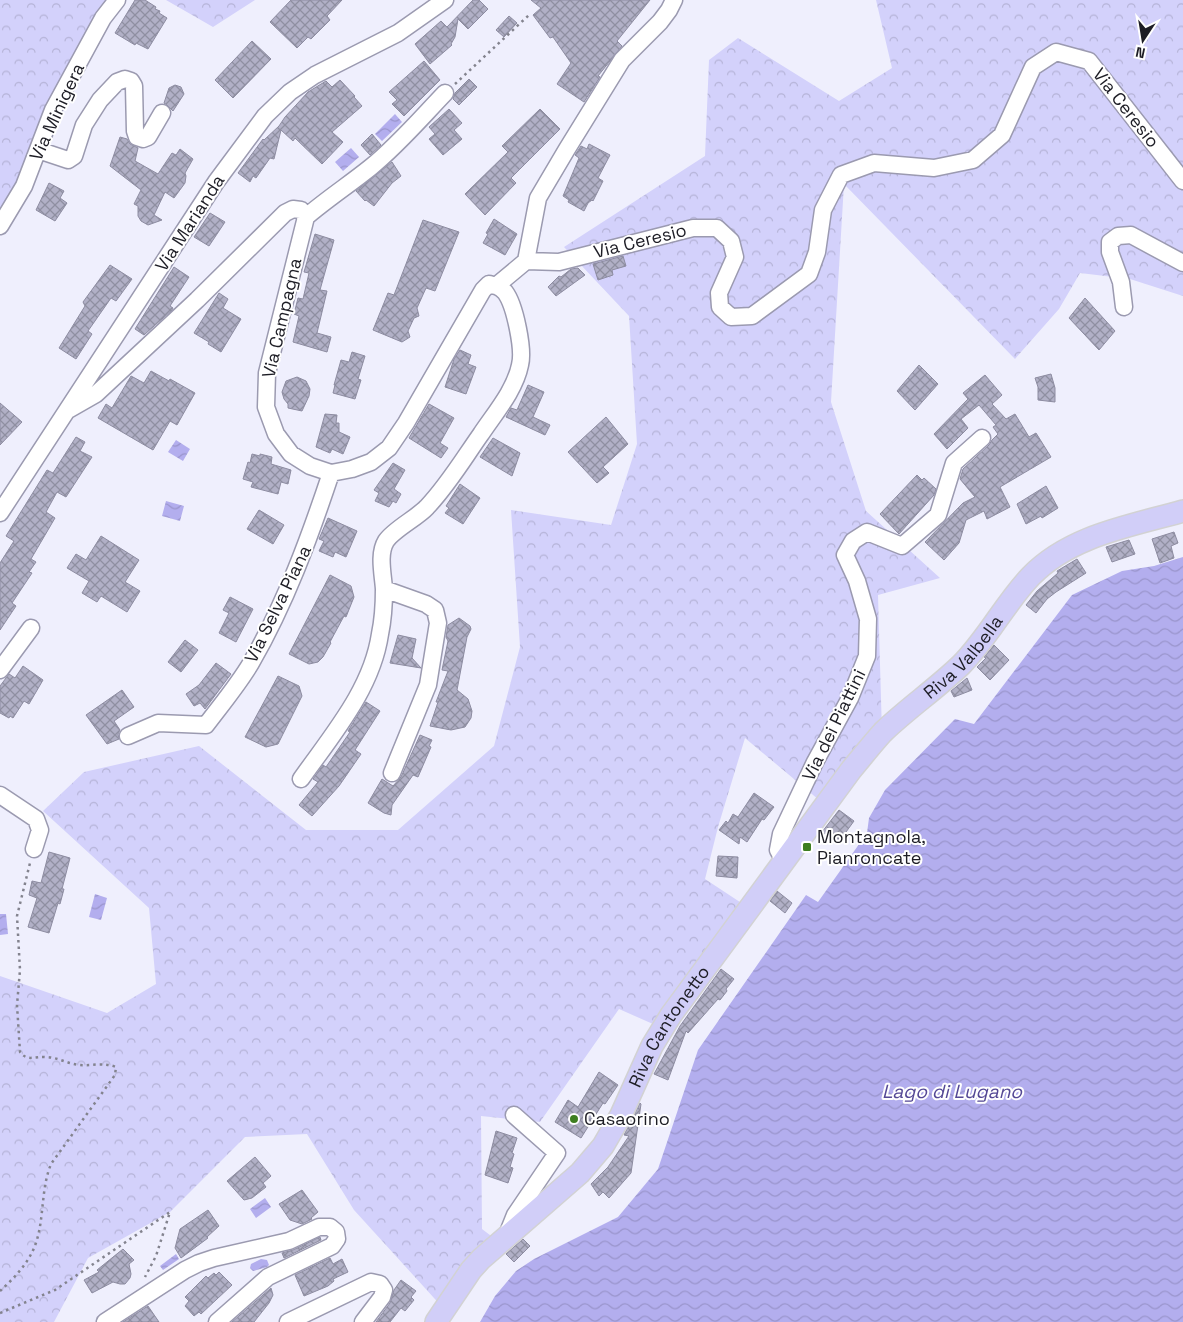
<svg xmlns="http://www.w3.org/2000/svg" width="1183" height="1322" font-family="'Space Grotesk',sans-serif">
<defs>
<pattern id="forest-crowns" width="20" height="18" patternUnits="userSpaceOnUse" patternTransform="scale(1.25)"><rect width="20" height="18" fill="#d3d1fb"/><path d="M2 6a3 3 0 1 1 6 0M12 15a3 3 0 1 1 6 0" fill="none" stroke="#b5b3d7"/></pattern>
<pattern id="water-waves" width="16" height="10" patternUnits="userSpaceOnUse" patternTransform="scale(1.25)"><rect width="16" height="10" fill="#b3aeee"/><path d="M0 5q4-4 8 0t8 0" fill="none" stroke="#9a95cc"/></pattern>
<pattern id="building-cross-hatch" width="8" height="8" patternUnits="userSpaceOnUse" patternTransform="scale(1.25)"><rect width="8" height="8" fill="#b1b0c6"/><path d="M0 0l8 8M0 8l8-8" fill="none" stroke="#8f8fa1"/></pattern>
</defs>
<rect width="100%" height="100%" fill="#efeffd"/>
<!-- forest -->
<path fill="url(#forest-crowns)" d="M 0,0 L 117,0 L 0,226 Z
M 166,0 L 255,0 L 213,27 Z
M 876,0 L 1183,0 L 1183,296 L 1130,279 L 1080,273 L 1059,309 L 1015,359 L 844,184 L 831,402 L 866,511 L 940,578 L 878,595 L 882,733 L 825,805 L 745,738 L 718,827 L 705,879 L 749,908 L 662,1028 L 619,1009 L 540,1122 L 481,1116 L 482,1229 L 499,1242 L 444,1309 L 354,1210 L 307,1134 L 245,1137 L 170,1212 L 88,1258 L 54,1322 L 0,1322 L 0,976 L 107,1013 L 156,984 L 149,908 L 43,811 L 84,772 L 199,746 L 306,830 L 398,830 L 494,746 L 520,647 L 511,510 L 611,525 L 637,444 L 629,316 L 564,247 L 705,156 L 709,60 L 738,38 L 839,101 L 892,68 Z"/>
<!-- water -->
<path fill="url(#water-waves)" d="M 395,114 L 402,122 L 382,141 L 375,134 Z
M 351,148 L 359,157 L 343,171 L 335,162 Z
M 176,440 L 190,449 L 183,461 L 168,452 Z
M 166,501 L 184,506 L 180,521 L 162,516 Z
M 1183,557 L 1183,1322 L 480,1322 L 495,1296 L 516,1271 L 534,1259 L 618,1217 L 658,1169 L 698,1050 L 806,895 L 818,902 L 867,833 L 869,818 L 885,790 L 955,719 L 974,724 L 1072,595 L 1122,571 L 1154,566 Z
M 95,894 L 107,898 L 101,920 L 89,917 Z
M 0,914 L 6,914 L 8,934 L 0,935 Z
M 265,1198 L 271,1207 L 256,1218 L 250,1209 Z
M 176,1254 L 179,1259 L 163,1270 L 160,1266 Z
M 261,1259 L 267,1260 L 269,1265 L 267,1267 L 253,1271 L 250,1268 L 251,1264 Z"/>
<!-- building -->
<path fill="url(#building-cross-hatch)" stroke="#8d8ca1" d="M 135,0 L 145,0 L 156,7 L 155,9 L 160,11 L 159,13 L 167,18 L 148,49 L 136,43 L 135,45 L 115,33 Z
M 291,0 L 342,0 L 327,16 L 330,20 L 311,39 L 308,37 L 297,48 L 270,22 Z
M 473,0 L 479,0 L 488,9 L 468,29 L 458,19 L 455,37 L 451,44 L 452,45 L 430,64 L 415,44 L 441,21 L 447,27 Z
M 531,0 L 650,0 L 617,41 L 622,46 L 598,76 L 600,77 L 584,102 L 557,84 L 571,63 L 553,37 L 550,38 L 533,15 L 541,8 Z
M 509,16 L 517,23 L 504,37 L 496,30 Z
M 252,41 L 271,59 L 233,98 L 215,80 Z
M 424,61 L 440,80 L 404,116 L 392,104 L 397,100 L 389,92 Z
M 469,79 L 477,87 L 459,105 L 453,99 L 455,93 Z
M 340,80 L 355,96 L 354,97 L 362,106 L 332,132 L 343,142 L 322,164 L 295,138 L 293,141 L 281,130 L 274,159 L 270,158 L 256,178 L 253,176 L 250,182 L 238,173 L 263,139 L 264,140 L 279,126 L 285,117 L 308,92 L 326,81 L 332,87 Z
M 175,85 L 181,87 L 184,94 L 173,111 L 167,105 L 164,103 L 169,88 Z
M 449,109 L 462,123 L 454,130 L 462,139 L 443,155 L 429,139 L 435,134 L 429,127 Z
M 540,109 L 560,129 L 511,178 L 516,183 L 485,215 L 465,194 L 508,152 L 502,146 Z
M 372,134 L 381,145 L 370,155 L 361,145 Z
M 120,137 L 127,139 L 130,144 L 138,148 L 135,161 L 158,174 L 172,153 L 176,155 L 180,149 L 193,159 L 185,173 L 186,176 L 185,183 L 174,198 L 165,192 L 154,215 L 162,220 L 148,225 L 141,221 L 138,216 L 138,206 L 134,204 L 141,190 L 110,166 Z
M 589,144 L 610,155 L 598,178 L 603,181 L 593,201 L 592,200 L 588,203 L 584,211 L 568,202 L 569,200 L 563,196 L 579,158 L 575,155 L 581,146 L 587,149 Z
M 392,162 L 401,176 L 392,183 L 374,206 L 366,200 L 365,201 L 356,191 Z
M 49,183 L 64,191 L 60,198 L 67,203 L 55,221 L 36,210 Z
M 210,213 L 225,222 L 209,246 L 194,237 Z
M 494,219 L 517,234 L 505,255 L 483,243 L 488,234 L 486,233 Z
M 423,220 L 459,232 L 435,291 L 426,288 L 417,308 L 419,316 L 414,318 L 408,331 L 410,337 L 402,342 L 373,330 L 388,293 L 394,295 Z
M 315,234 L 334,240 L 320,290 L 327,291 L 317,333 L 331,337 L 327,352 L 293,342 L 299,316 L 294,314 L 298,298 L 303,299 L 309,273 L 304,272 Z
M 623,256 L 626,266 L 612,270 L 613,275 L 598,280 L 593,264 Z
M 110,265 L 132,279 L 116,301 L 111,298 L 88,331 L 92,334 L 76,359 L 59,348 L 85,306 L 83,302 Z
M 174,267 L 189,277 L 170,306 L 173,308 L 172,310 L 144,335 L 135,329 Z
M 578,268 L 585,275 L 556,296 L 548,287 L 559,276 L 561,277 L 571,269 Z
M 219,293 L 228,299 L 223,308 L 241,319 L 221,352 L 208,344 L 209,342 L 194,333 Z
M 1085,298 L 1115,331 L 1099,350 L 1069,318 Z
M 460,350 L 471,355 L 468,364 L 476,367 L 466,394 L 445,387 L 454,359 Z
M 352,352 L 365,356 L 358,379 L 361,380 L 355,399 L 333,393 L 335,385 L 334,385 L 341,360 L 349,362 Z
M 919,365 L 938,384 L 915,410 L 897,391 Z
M 151,371 L 169,381 L 170,379 L 195,393 L 177,425 L 170,421 L 153,450 L 98,418 L 106,404 L 112,408 L 131,376 L 144,383 Z
M 1051,374 L 1055,388 L 1055,402 L 1038,400 L 1038,387 L 1035,378 Z
M 985,375 L 1002,395 L 992,404 L 1006,419 L 1015,414 L 1029,437 L 1036,433 L 1051,457 L 1000,487 L 1010,507 L 987,519 L 984,511 L 966,520 L 959,543 L 944,560 L 925,542 L 963,503 L 975,497 L 960,479 L 963,469 L 989,445 L 992,440 L 998,434 L 993,427 L 996,425 L 979,405 L 961,419 L 968,428 L 947,449 L 934,434 L 968,399 L 963,393 Z
M 297,377 L 306,381 L 310,389 L 309,396 L 302,411 L 288,408 L 288,404 L 284,399 L 282,392 L 286,381 Z
M 528,385 L 544,392 L 533,417 L 550,425 L 545,435 L 506,417 L 511,408 L 517,410 Z
M 0,403 L 22,422 L 0,445 Z
M 429,404 L 454,418 L 440,443 L 448,448 L 441,458 L 409,438 Z
M 325,414 L 337,415 L 336,423 L 339,423 L 339,432 L 350,437 L 343,454 L 332,449 L 330,453 L 316,447 Z
M 606,417 L 628,444 L 603,467 L 609,473 L 597,483 L 568,452 Z
M 76,437 L 85,442 L 80,451 L 92,457 L 66,497 L 57,492 L 46,512 L 55,518 L 31,559 L 36,562 L 29,572 L 32,573 L 12,603 L 16,606 L 0,630 L 0,563 L 14,541 L 6,536 L 47,470 L 53,473 Z
M 493,438 L 520,453 L 512,476 L 480,457 Z
M 252,454 L 260,456 L 260,454 L 272,457 L 271,464 L 291,470 L 288,484 L 281,482 L 278,494 L 251,487 L 253,482 L 243,479 L 248,462 L 250,463 Z
M 393,463 L 405,470 L 394,489 L 401,494 L 396,503 L 393,501 L 389,507 L 375,501 L 379,493 L 374,490 Z
M 917,475 L 922,480 L 924,478 L 936,489 L 934,495 L 899,534 L 880,514 Z
M 460,484 L 480,498 L 463,524 L 445,513 L 449,508 L 446,506 Z
M 1046,486 L 1058,508 L 1042,518 L 1041,516 L 1026,524 L 1017,504 Z
M 259,510 L 284,525 L 273,544 L 247,529 Z
M 328,518 L 357,531 L 346,557 L 335,552 L 333,557 L 319,551 L 324,541 L 319,539 Z
M 1174,532 L 1178,543 L 1171,546 L 1174,558 L 1160,563 L 1152,539 Z
M 101,536 L 139,560 L 125,582 L 140,591 L 127,612 L 101,596 L 97,602 L 82,593 L 89,581 L 67,568 L 76,554 L 86,560 Z
M 1129,540 L 1135,554 L 1112,562 L 1106,547 Z
M 1077,559 L 1086,573 L 1056,592 L 1047,599 L 1036,613 L 1026,605 L 1037,591 L 1058,573 L 1057,571 Z
M 330,575 L 351,586 L 354,597 L 346,617 L 344,616 L 330,642 L 331,643 L 323,657 L 318,662 L 309,664 L 289,654 Z
M 230,597 L 253,609 L 236,642 L 219,633 L 229,613 L 223,610 Z
M 459,618 L 470,626 L 471,629 L 467,637 L 457,690 L 468,699 L 472,711 L 471,718 L 465,727 L 451,730 L 430,726 L 438,702 L 436,702 L 448,671 L 442,670 L 448,641 L 446,637 L 448,625 Z
M 398,635 L 416,639 L 412,658 L 421,668 L 390,663 Z
M 185,640 L 198,650 L 181,672 L 168,662 Z
M 994,645 L 1009,660 L 990,680 L 977,667 L 986,658 L 984,657 Z
M 216,663 L 231,674 L 205,709 L 200,703 L 194,706 L 186,694 L 199,685 Z
M 23,666 L 43,680 L 29,704 L 24,701 L 13,718 L 10,716 L 9,718 L 0,713 L 0,686 L 9,674 L 15,678 Z
M 278,676 L 299,686 L 302,696 L 278,744 L 266,747 L 245,737 Z
M 967,678 L 972,690 L 954,697 L 951,691 Z
M 122,690 L 134,707 L 114,721 L 120,730 L 118,734 L 119,739 L 107,744 L 86,715 Z
M 366,702 L 380,711 L 355,750 L 361,754 L 339,786 L 312,816 L 299,805 L 318,782 L 313,779 L 323,765 L 326,767 L 350,732 L 348,731 Z
M 420,735 L 432,740 L 429,746 L 431,747 L 418,777 L 413,775 L 392,805 L 391,815 L 384,813 L 368,803 L 382,779 L 393,786 L 401,777 Z
M 754,793 L 774,807 L 764,820 L 762,819 L 747,842 L 740,837 L 739,844 L 719,830 L 726,821 L 728,823 L 733,814 L 738,817 Z
M 839,810 L 854,821 L 838,843 L 822,832 Z
M 49,852 L 70,858 L 62,889 L 64,889 L 60,904 L 58,903 L 49,933 L 28,927 L 37,898 L 29,895 L 32,881 L 41,883 Z
M 718,856 L 738,857 L 737,878 L 716,876 Z
M 777,891 L 792,903 L 785,913 L 770,901 Z
M 721,969 L 734,979 L 726,989 L 727,991 L 720,1000 L 718,999 L 688,1033 L 686,1031 L 668,1080 L 654,1074 L 680,1026 Z
M 599,1072 L 618,1085 L 605,1104 L 603,1103 L 581,1138 L 555,1122 L 568,1100 L 578,1107 Z
M 640,1103 L 641,1104 L 631,1173 L 609,1198 L 603,1192 L 599,1196 L 591,1184 L 608,1167 L 629,1136 L 624,1135 Z
M 496,1131 L 517,1138 L 512,1153 L 514,1154 L 510,1167 L 513,1168 L 508,1183 L 485,1175 Z
M 255,1157 L 271,1176 L 263,1183 L 266,1187 L 252,1198 L 244,1200 L 227,1181 Z
M 302,1190 L 318,1212 L 311,1218 L 312,1219 L 302,1224 L 290,1220 L 279,1204 Z
M 208,1210 L 219,1226 L 207,1237 L 208,1238 L 181,1258 L 175,1248 L 180,1229 Z
M 320,1237 L 321,1240 L 284,1258 L 282,1253 L 293,1250 Z
M 523,1239 L 530,1246 L 514,1262 L 506,1254 Z
M 123,1249 L 134,1260 L 129,1264 L 131,1274 L 130,1278 L 125,1284 L 120,1284 L 113,1282 L 92,1293 L 84,1280 L 99,1272 L 97,1270 Z
M 330,1258 L 333,1264 L 342,1259 L 348,1272 L 333,1279 L 334,1281 L 328,1286 L 304,1296 L 295,1275 Z
M 219,1272 L 232,1285 L 201,1314 L 199,1312 L 194,1316 L 185,1306 L 189,1301 L 185,1297 L 206,1276 L 208,1278 L 214,1273 L 216,1275 Z
M 401,1280 L 416,1291 L 411,1297 L 414,1300 L 405,1311 L 401,1308 L 390,1322 L 376,1322 L 390,1303 L 394,1290 Z
M 271,1288 L 273,1295 L 269,1303 L 254,1322 L 232,1322 Z
M 148,1306 L 159,1322 L 123,1322 Z"/>
<g fill="none" stroke-linecap="round" stroke-linejoin="round">
<defs>
<path id="minor" d="M 674,0 L 669,10 L 660,22 L 622,60 L 567,149 L 538,198 L 526,261 L 559,262 L 693,228 L 717,228 L 731,241 L 735,257 L 719,293 L 720,307 L 731,317 L 752,316 L 809,274 L 817,252 L 823,210 L 841,175 L 874,163 L 934,168 L 973,160 L 1002,135 L 1033,67 L 1056,52 L 1089,61 L 1183,181
M 38,150 L 68,160 L 74,156 L 84,125 L 100,100 L 117,82 L 125,79 L 131,81 L 134,86 L 135,131 L 137,137 L 143,139 L 148,137 L 162,113
M 306,217 C 327,199 350,184 371,167 C 398,145 421,118 445,93
M 0,226 L 24,186 L 53,110 L 103,18 L 117,0
M 1124,307 L 1121,282 L 1110,252 L 1110,242 L 1118,236 L 1131,235 L 1183,263
M 68,410 L 96,394 L 197,300 L 285,213 L 293,209 L 301,210 L 306,217 L 267,373 L 266,407 L 276,434 L 291,454 L 310,466 L 331,473 L 352,469 L 371,462 L 389,448 L 406,423 L 483,290 L 489,284 L 496,286 L 526,261
M 0,513 L 216,182 L 265,116 L 290,92 L 315,75 L 398,33 L 445,0
M 384,589 L 426,604 L 435,610 L 438,623 L 428,685 L 392,773
M 0,670 L 31,628
M 128,736 L 158,723 L 206,725 C 221,705 238,685 251,663 C 286,602 309,539 331,473
M 301,779 C 332,735 372,689 380,634 C 383,620 384,603 384,589 C 383,574 378,554 386,541 C 394,529 417,518 427,507 C 448,485 464,458 481,434 C 495,413 515,390 520,365 C 524,350 515,305 505,292 C 503,290 499,287 496,286
M 0,795 L 36,819 L 40,830 L 34,849
M 784,861 L 778,850 L 781,834 L 815,762 L 850,698 L 867,656 L 868,619 L 857,581 L 845,555 L 853,541 L 867,532 L 902,546 L 938,515 L 954,463 L 982,438
M 507,1235 L 515,1215 L 557,1153 L 514,1115
M 105,1322 L 185,1270 L 199,1263 L 214,1258 L 289,1241 L 319,1227 L 330,1227 L 336,1232 L 337,1239 L 332,1246 L 268,1277 L 217,1322
M 288,1322 L 371,1282 L 380,1284 L 384,1290 L 382,1297 L 363,1322"/>
<g id="major">
<path id="s1" d="M 436,1322 L 471,1270 L 481,1259 L 580,1173 L 603,1146 L 621,1115 L 652,1046 L 671,1015 L 851,770 C 862,757 872,744 883,732 C 908,708 936,689 961,665 C 988,638 1005,603 1031,576 C 1071,535 1131,526 1183,511"/>
</g>
</defs>
<!-- minor casing -->
<use href="#minor" stroke="#9b9ab0" stroke-width="19"/>
<!-- major casing -->
<use href="#major" stroke="#d2d2d3" stroke-width="24"/>
<!-- path -->
<path stroke="#83838e" stroke-width="2.5" stroke-dasharray="2.5 4" stroke-linecap="butt" d="M 455,84 L 529,15
M 0,1291 C 13,1279 27,1265 34,1248 C 45,1222 40,1191 51,1164 L 115,1075 L 116,1067 C 104,1062 92,1066 80,1065 C 68,1064 57,1057 45,1057 C 34,1056 28,1062 20,1052 L 17,1005 L 20,970 L 17,916 L 30,863
M 0,1313 L 55,1290 L 170,1212 L 156,1256 L 145,1277"/>
<!-- minor -->
<use href="#minor" stroke="#fff" stroke-width="16"/>
<!-- major -->
<use href="#major" stroke="#d1cef8" stroke-width="21"/>
</g>
<!-- markers -->
<g fill="#3d7e1f" stroke="#fff" stroke-width="2">
<rect x="802" y="842" width="10" height="10" rx="2.5"/>
<circle cx="574" cy="1119" r="5"/>
</g>
<g text-anchor="middle" stroke-width="4" stroke-linejoin="round" paint-order="stroke">
<!-- street labels -->
<g font-size="18" fill="#1d1d25" stroke="#fff">
<text transform="translate(1126 108) rotate(52)" y="6">Via Ceresio</text>
<text transform="translate(57 112) rotate(-65)" y="6">Via Minigera</text>
<text transform="translate(190 223) rotate(-57)" y="6">Via Marianda</text>
<text transform="translate(640 241) rotate(-14)" y="6">Via Ceresio</text>
<text transform="translate(282 318) rotate(-77)" y="6">Via Campagna</text>
<text transform="translate(278 604) rotate(-64)" y="6">Via Selva Piana</text>
<text dy="6" stroke="none"><textPath href="#s1" startOffset="856">Riva Valbella</textPath></text>
<text transform="translate(834 725) rotate(-64)" y="6">Via dei Piattini</text>
<text dy="6" stroke="none"><textPath href="#s1" startOffset="381">Riva Cantonetto</textPath></text>
</g>
<!-- poi labels -->
<g font-size="18" fill="#1d1d25" stroke="#fff" text-anchor="start">
<text x="817" y="843">Montagnola,<tspan x="817" dy="21">Pianroncate</tspan></text>
<text x="584" y="1125">Casaorino</text>
</g>
<!-- water labels -->
<g font-size="19" font-style="italic" fill="#544895" stroke="#fff">
<text x="952" y="1098">Lago di Lugano</text>
</g>
</g>
<!-- north arrow -->
<g transform="translate(1143 40) rotate(192)" stroke="#ffffff" stroke-width="4" paint-order="stroke">
<path d="M0-4L9 19L0 12L-9 19Z" fill="#1d1d25"/>
<text y="-8" font-size="14" font-weight="bold" text-anchor="middle" fill="#1d1d25">N</text>
</g>
</svg>
